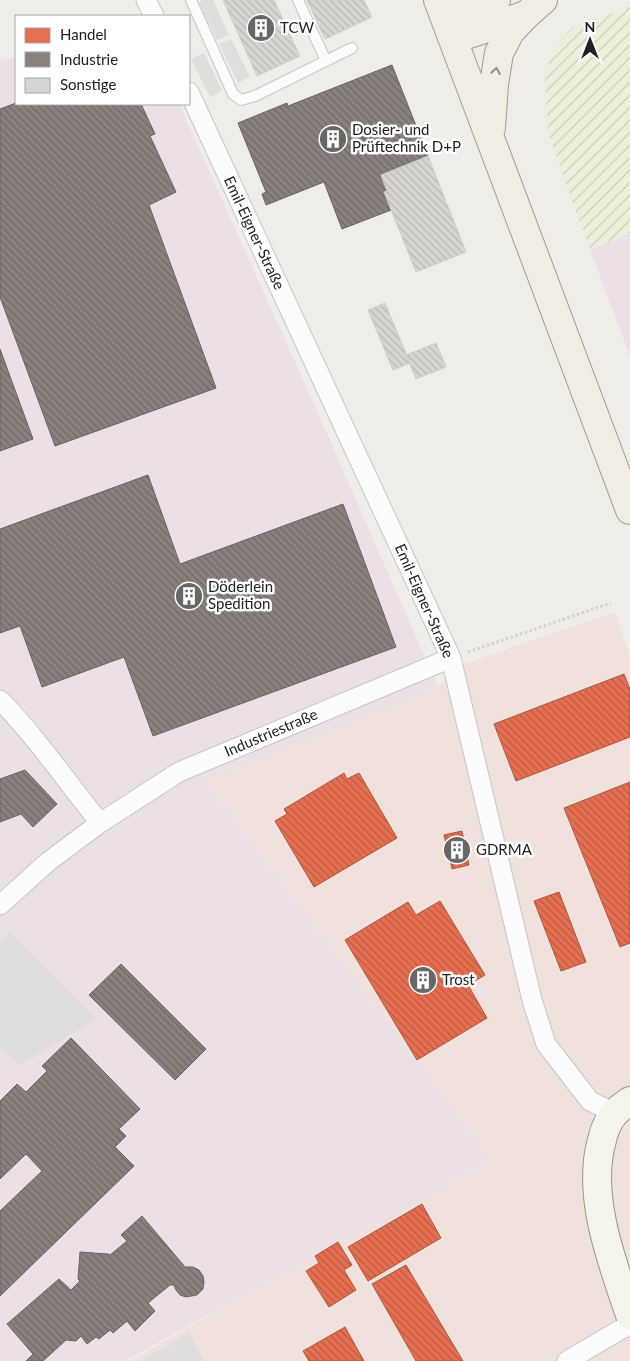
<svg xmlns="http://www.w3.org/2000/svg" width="630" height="1361" font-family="Lato,sans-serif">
<defs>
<pattern id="farmland-furrows" width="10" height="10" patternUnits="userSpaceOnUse" patternTransform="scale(1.25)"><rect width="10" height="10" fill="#edefda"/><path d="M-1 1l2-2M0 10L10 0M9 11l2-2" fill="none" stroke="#cbcdbb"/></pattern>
<pattern id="shops-back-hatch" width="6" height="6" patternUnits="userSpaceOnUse" patternTransform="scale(1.25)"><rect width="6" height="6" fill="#e76f51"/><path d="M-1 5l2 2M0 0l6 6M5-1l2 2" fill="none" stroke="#bb5b43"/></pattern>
<pattern id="industry-back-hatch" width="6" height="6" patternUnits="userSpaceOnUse" patternTransform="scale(1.25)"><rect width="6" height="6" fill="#8a817c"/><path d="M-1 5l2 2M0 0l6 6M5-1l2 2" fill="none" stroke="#706965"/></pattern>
<pattern id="building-back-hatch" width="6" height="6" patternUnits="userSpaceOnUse" patternTransform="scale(1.25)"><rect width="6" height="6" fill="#d6d5d1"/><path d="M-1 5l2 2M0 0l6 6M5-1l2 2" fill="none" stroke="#b7b7b3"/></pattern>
</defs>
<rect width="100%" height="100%" fill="#eeede8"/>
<!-- commercial -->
<path fill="#f1e1dc" d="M 615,612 L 630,655 L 630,1361 L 130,1361 L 338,1242 L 491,1162 L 206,781 L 438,687 L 464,664 Z"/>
<!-- industrial -->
<path fill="#ece0e6" d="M 16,57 L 16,104 L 179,104 L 309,393 L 438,687 L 206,781 L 492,1162 L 338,1242 L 315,1256 L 125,1361 L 0,1361 L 0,62 Z
M 630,233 L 630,356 L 590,250 Z"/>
<!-- farmland -->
<path fill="url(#farmland-furrows)" d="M 630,7 L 630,233 L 590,250 L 548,133 L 545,78 L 553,48 L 574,26 Z"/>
<!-- parking -->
<path fill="#dfdedc" d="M 203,0 L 213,0 L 229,35 L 217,40 L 199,2 Z
M 231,39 L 250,77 L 238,83 L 219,44 Z
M 204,53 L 222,91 L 210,97 L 191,59 Z
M 10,932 L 96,1019 L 20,1065 L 0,1048 L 0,943 Z
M 189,1333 L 204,1361 L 140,1361 Z"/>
<!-- shops -->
<path fill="url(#shops-back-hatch)" stroke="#ab5742" d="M 624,674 L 630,689 L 630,737 L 516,781 L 494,724 Z
M 344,773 L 347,779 L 359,773 L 397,838 L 314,887 L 275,821 L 287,814 L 284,809 Z
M 630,782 L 630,943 L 620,947 L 564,808 Z
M 462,831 L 469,865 L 452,869 L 444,835 Z
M 559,892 L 586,962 L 561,971 L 534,901 Z
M 440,901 L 485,975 L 468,985 L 487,1018 L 417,1060 L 345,940 L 408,902 L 416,915 Z
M 422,1204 L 441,1238 L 368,1281 L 348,1247 Z
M 338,1242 L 352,1265 L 344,1270 L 356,1290 L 329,1307 L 306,1271 L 319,1263 L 315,1256 Z
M 406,1265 L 438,1319 L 463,1361 L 416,1361 L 372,1284 Z
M 345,1327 L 364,1361 L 309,1361 L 303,1351 Z"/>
<!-- industry -->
<path fill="url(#industry-back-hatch)" stroke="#6a6460" d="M 392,65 L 428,156 L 381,175 L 387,191 L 384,192 L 391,210 L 342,229 L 324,182 L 266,205 L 262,194 L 266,192 L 238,123 L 287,103 L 288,106 Z
M 16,103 L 141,104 L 155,134 L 150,136 L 176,192 L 149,205 L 216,388 L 55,446 L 0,297 L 0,109 Z
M 0,349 L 33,439 L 0,451 Z
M 148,475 L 180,564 L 343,504 L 396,647 L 153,736 L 124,657 L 42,687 L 20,626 L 0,633 L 0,529 Z
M 25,770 L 57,804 L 33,827 L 21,814 L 0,822 L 0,779 Z
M 121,964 L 206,1049 L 175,1080 L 89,995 Z
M 71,1038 L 140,1109 L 119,1129 L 126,1136 L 115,1147 L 134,1166 L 0,1296 L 0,1211 L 42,1171 L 26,1154 L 0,1179 L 0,1101 L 17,1084 L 26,1092 L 47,1071 L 42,1066 Z
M 142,1216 L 185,1267 L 193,1267 L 199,1270 L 203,1276 L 204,1282 L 203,1289 L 197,1295 L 186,1297 L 180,1295 L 176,1290 L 174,1285 L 170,1285 L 148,1303 L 155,1311 L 135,1331 L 127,1321 L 113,1333 L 110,1330 L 99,1339 L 96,1337 L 87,1344 L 81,1336 L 76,1341 L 66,1340 L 43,1361 L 26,1361 L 33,1354 L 7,1324 L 59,1279 L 71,1290 L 80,1281 L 78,1279 L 80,1252 L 108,1254 L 110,1255 L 127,1241 L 121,1235 Z"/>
<!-- building -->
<path fill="url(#building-back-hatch)" stroke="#d1cec9" d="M 223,0 L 274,0 L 300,56 L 257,76 Z
M 307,0 L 364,0 L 372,17 L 325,39 Z
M 428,156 L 466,252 L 416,272 L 384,192 L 387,191 L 381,175 Z
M 385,303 L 410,363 L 393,370 L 368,310 Z
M 436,343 L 446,367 L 416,379 L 406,355 Z"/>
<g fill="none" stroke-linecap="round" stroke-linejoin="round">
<defs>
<path id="lane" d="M 191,0 L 233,94 L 241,100 L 255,96 L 352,48
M 298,0 L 326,61"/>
<path id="street" d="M 146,0 L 154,16
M 189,92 L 451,658 L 532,1000 L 546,1044 L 590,1101 L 614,1113
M 0,700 C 37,738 67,782 100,823
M 0,905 L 49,861 L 100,823 L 179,772 L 451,658
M 567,1361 L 630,1324"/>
<path id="secondary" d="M 630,1101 C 625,1105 619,1108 615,1113 C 608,1120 604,1131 602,1140 C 586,1195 612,1262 630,1315"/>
<path id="primary" d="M 438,0 L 630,510
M 443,14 L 496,0
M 454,39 L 526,15
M 491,128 L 494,84 L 499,53 L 510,32 L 526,15 L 543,0"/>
</defs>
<!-- lane casing -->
<use href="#lane" stroke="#c7c6c4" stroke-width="12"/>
<!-- street casing -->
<use href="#street" stroke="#c7c6c4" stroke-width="21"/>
<!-- secondary casing -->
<use href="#secondary" stroke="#95997f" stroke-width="30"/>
<!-- primary casing -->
<use href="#primary" stroke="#a59d84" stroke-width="30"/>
<!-- path -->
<path stroke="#dcceca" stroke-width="3" stroke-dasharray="2.5 2.5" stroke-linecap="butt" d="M 468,652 L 611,603"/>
<!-- lane -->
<use href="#lane" stroke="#fcfcfc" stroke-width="10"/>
<!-- street -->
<use href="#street" stroke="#fcfcfc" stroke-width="19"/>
<!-- secondary -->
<use href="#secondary" stroke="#f3f4eb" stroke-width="28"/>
<!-- primary -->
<use href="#primary" stroke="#f1ede5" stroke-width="28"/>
</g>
<!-- one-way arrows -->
<defs><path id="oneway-chevron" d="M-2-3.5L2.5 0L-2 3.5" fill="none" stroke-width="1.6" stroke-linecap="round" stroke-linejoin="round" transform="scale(1.25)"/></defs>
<use stroke="#93918c" href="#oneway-chevron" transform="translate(496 71) rotate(-81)"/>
<!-- icons -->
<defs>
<symbol id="building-disc" viewBox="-11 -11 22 22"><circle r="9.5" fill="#686866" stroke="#fff"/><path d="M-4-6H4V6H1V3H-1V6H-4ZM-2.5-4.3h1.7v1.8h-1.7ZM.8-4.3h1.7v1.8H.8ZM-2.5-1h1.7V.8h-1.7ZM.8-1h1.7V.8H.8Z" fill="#fff"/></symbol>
</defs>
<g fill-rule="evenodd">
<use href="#building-disc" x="245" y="12" width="32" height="32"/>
<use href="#building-disc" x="317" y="123" width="32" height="32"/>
<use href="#building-disc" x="173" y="580" width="32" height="32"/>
<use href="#building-disc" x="441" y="834" width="32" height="32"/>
<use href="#building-disc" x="407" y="964" width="32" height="32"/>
</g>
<g text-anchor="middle" stroke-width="5" stroke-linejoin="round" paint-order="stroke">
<!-- poi labels -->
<g font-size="15" fill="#202020" stroke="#fff" text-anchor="start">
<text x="280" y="33">TCW</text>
<text x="352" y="135">Dosier- und<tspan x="352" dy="17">Prüftechnik D+P</tspan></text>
<text x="208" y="592">Döderlein<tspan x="208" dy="17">Spedition</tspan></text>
<text x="476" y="855">GDRMA</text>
<text x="442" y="985">Trost</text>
</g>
<!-- street labels -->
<g font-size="15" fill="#202020" stroke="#fff">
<text transform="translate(254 233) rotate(65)" y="5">Emil-Eigner-Straße</text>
<text transform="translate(424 601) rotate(66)" y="5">Emil-Eigner-Straße</text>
<text transform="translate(271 733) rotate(-23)" y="5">Industriestraße</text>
</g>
</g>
<!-- legend -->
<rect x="15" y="15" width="175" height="90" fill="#ffffff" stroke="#a6a6a6"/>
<rect x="25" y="28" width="25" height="15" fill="#e76f51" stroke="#a6a6a6"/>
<text x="60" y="40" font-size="15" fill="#202020">Handel</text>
<rect x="25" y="52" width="25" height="15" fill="#8a817c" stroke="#a6a6a6"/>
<text x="60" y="65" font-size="15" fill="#202020">Industrie</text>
<rect x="25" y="78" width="25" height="15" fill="#d6d5d1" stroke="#a6a6a6"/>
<text x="60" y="90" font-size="15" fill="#202020">Sonstige</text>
<!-- north arrow -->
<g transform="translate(590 40)" stroke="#ffffff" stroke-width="4" paint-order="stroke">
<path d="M0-4L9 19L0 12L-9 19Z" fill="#202020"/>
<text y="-8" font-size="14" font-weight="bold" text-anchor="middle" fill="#202020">N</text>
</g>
</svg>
